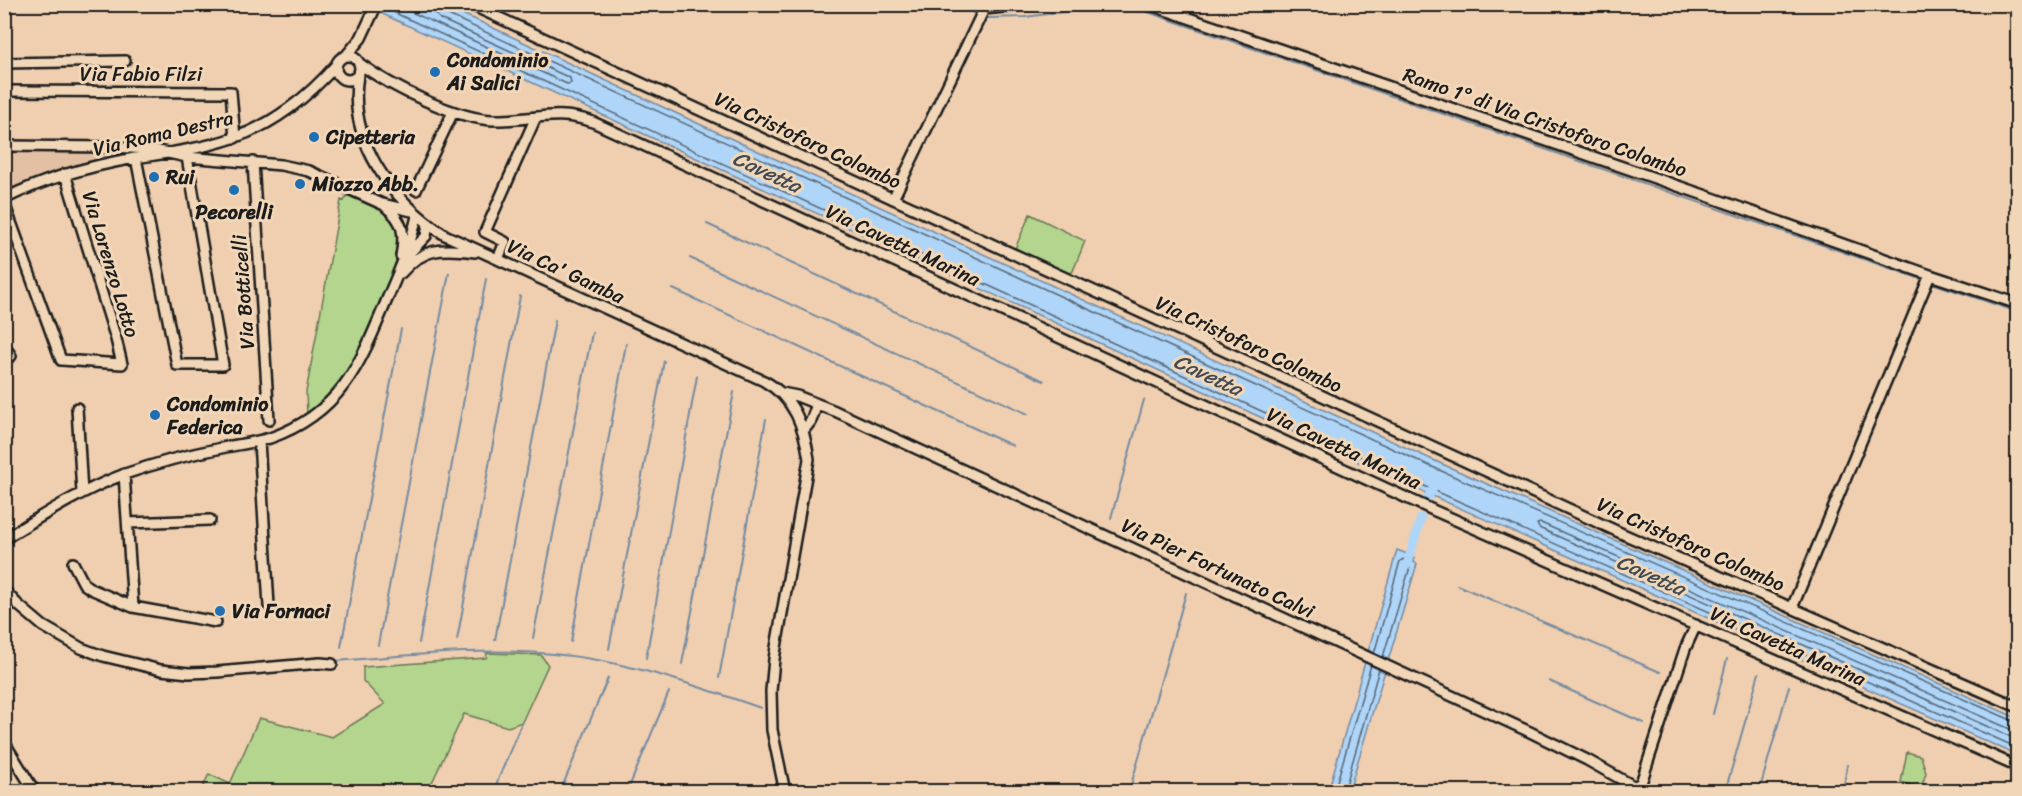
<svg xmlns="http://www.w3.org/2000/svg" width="2022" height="796" font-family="Sriracha,sans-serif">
<rect width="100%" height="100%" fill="#f0cfb0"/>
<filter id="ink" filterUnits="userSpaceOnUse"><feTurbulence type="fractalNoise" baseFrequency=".0167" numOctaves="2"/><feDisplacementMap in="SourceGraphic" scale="12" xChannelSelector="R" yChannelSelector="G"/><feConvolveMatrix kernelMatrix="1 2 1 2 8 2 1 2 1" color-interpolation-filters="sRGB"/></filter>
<g filter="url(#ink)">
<!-- built -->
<path fill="#e3c0a3" d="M 5,146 L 156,150 L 104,164 L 5,199 Z"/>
<!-- green -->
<path fill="#b4d58e" stroke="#687855" stroke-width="1.5" d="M 348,194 L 388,212 L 398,224 L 399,246 L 393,275 L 359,355 L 336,388 L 321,404 L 307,415 L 306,392 L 341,200 L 344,201 Z
M 1030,214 L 1085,241 L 1073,271 L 1068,276 L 1014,251 Z
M 487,653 L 541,655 L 548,665 L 522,722 L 508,727 L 464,714 L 428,791 L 201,791 L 209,774 L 230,784 L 259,718 L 332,737 L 385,704 L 363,681 L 363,667 L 486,658 Z
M 1907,752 L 1921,756 L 1926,773 L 1921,788 L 1901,782 Z"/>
<!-- water -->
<path fill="#afd5f8" stroke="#748ba0" stroke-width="1.5" d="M 363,5 L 440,5 L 474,19 L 697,123 L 1433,460 L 2017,718 L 2017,755 L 1428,494 Z
M 1397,550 L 1415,557 L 1414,562 L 1417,564 L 1349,791 L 1328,792 Z"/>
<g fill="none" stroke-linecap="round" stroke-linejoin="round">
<!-- shore -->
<path stroke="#576674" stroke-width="1.5" d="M 394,4 L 567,84 L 571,83 L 570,78 L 440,19 L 434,12 L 432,4
M 440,4 L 441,9 L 444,13 L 1430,466 L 2018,723
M 382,7 L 1431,489 L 2018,748
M 1374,654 L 1400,561 L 1404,559 L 1408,561 L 1410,567 L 1383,657
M 2018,730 L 2010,729 L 1541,523 L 1537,524 L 1539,528 L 2018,740
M 1334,792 L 1371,665
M 1344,792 L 1379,669"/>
<!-- stream -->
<path stroke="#748ba0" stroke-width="2" d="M 957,4 L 975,14
M 987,18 L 1025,17 L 1116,5 L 1139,9 L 1924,280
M 707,224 L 1044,381
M 690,258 L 1028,414
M 1929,282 L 2018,312
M 673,289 L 1013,446
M 1111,518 L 1144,400
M 1457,585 L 1660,672
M 533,638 L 592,333
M 457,640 L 520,296
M 495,640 L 555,320
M 571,642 L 626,344
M 419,643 L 486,279
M 378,645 L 449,273
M 341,647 L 401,329
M 609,649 L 664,361
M 646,658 L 697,376
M 334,661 C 407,656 480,647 553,654 C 624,660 694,685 761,708
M 682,664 L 734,392
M 719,678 L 766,419
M 1549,681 L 1644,723
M 1713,714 L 1727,659
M 493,792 L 522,722
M 560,792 L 608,678
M 627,792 L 669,692
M 1129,792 L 1186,593
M 1725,792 L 1759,673
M 1759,792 L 1789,686
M 1843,792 L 1847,765"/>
<!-- canal -->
<path stroke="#afd5f8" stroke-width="9" d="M 1426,501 L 1435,485
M 1407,565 L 1421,518"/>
<defs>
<path id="minor" d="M 469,4 L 1623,534 L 2018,707
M 1148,4 L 1707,196 L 1930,275
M336 68a12 12 0 1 1 24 0a12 12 0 1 1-24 0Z
M 346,56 L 361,38 L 377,4
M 4,63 L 125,61
M 360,64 C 390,86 459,121 497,120 C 533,120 557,109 593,122 L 1435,511 L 2018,767
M 358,75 C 347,141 392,201 445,235 L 764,381 C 795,398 804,427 809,459 L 774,659 L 771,691 L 772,730 L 785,792
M 4,91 L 231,92 L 235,138
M 4,146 L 113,147 L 149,149 L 187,157 L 281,165 L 309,171 L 382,204 L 412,211
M 136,158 L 177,365 L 223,365 L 187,157
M 253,162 L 269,420
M 416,190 L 453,112
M 4,199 C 46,178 89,166 135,158 C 168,153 201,149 233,138 C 273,125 309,96 336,65
M 893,199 L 984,9 L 1036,4
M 4,203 L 61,360 L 122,364 L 116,339 L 65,174
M 386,207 C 404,221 405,235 401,256
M 406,257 L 426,236 L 428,224
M 498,259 L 505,242 L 485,232 L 536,117
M 401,273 C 423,247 443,248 475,252
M 4,345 L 11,356
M 782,393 L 797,396 L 835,411 L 1530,732 L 1587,760 L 1644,792
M 77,408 L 82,493
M 804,430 L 811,421 L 817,404
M 259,441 L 269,606
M 124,474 L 133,607
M 128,523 L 210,520
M 4,539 C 43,515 82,490 125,474 C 154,464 186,455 217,449 C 234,445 253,443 270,438 C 342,413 361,362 388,297 C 399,271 411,244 417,216
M 73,563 L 84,584 L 91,589 L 133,607 L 216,622
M 4,590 L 17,604 L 43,626 L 81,648 L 103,656 L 161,670 L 189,673 L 217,672 L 320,663 L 332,664
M 1792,608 L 1930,275 L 2018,304
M 4,742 L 35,792
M 1635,786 L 1641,783 L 1685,649 L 1696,625"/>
</defs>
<!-- minor casing -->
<use href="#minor" stroke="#1c1c1c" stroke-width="14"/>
<!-- minor -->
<use href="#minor" stroke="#f1d7b8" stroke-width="9"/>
</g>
</g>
<!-- markers -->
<g fill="#1f6fb2" stroke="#f1d7b8" stroke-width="2">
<circle cx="435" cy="72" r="6"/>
<circle cx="314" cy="137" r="6"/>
<circle cx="154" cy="177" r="6"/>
<circle cx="300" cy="184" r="6"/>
<circle cx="234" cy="190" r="6"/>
<circle cx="155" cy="415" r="6"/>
<circle cx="220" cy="611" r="6"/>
</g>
<g text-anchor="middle" stroke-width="6" stroke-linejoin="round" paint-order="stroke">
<!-- poi labels -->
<g font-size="20" font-weight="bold" fill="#1c1c1c" stroke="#f1d7b8" text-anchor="start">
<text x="447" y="67">Condominio<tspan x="447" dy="23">Ai Salici</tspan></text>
<text x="326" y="144">Cipetteria</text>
<text x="166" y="184">Rui</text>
<text x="312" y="191">Miozzo Abb.</text>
<text x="234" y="219" text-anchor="middle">Pecorelli</text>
<text x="167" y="411">Condominio<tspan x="167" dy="23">Federica</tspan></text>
<text x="232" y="618">Via Fornaci</text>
</g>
<!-- street labels -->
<g font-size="20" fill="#1c1c1c" stroke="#f1d7b8">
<text x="141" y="81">Via Fabio Filzi</text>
<text transform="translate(1545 122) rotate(19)" y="7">Ramo 1° di Via Cristoforo Colombo</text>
<text transform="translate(163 133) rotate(-13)" y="7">Via Roma Destra</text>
<text transform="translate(808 140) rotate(25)" y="7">Via Cristoforo Colombo</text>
<text transform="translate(903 245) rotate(25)" y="7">Via Cavetta Marina</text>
<text transform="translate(111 264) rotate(73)" y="7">Via Lorenzo Lotto</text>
<text transform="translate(566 271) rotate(25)" y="7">Via Ca' Gamba</text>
<text transform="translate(243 292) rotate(-94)" y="7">Via Botticelli</text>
<text transform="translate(1249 344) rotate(25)" y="7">Via Cristoforo Colombo</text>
<text transform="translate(1344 448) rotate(25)" y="7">Via Cavetta Marina</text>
<text transform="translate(1691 544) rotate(24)" y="7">Via Cristoforo Colombo</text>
<text transform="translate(1218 568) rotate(25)" y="7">Via Pier Fortunato Calvi</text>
<text transform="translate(1788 646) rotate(24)" y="7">Via Cavetta Marina</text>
</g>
<!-- water labels -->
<g font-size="21" font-style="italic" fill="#414a53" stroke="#f1d7b8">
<text transform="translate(767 172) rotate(25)" y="7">Cavetta</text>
<text transform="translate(1208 375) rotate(25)" y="7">Cavetta</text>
<text transform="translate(1651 575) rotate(24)" y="7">Cavetta</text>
</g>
</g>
<!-- margin -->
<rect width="2022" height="796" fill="none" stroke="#f1d7b8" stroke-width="24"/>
<rect x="12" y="12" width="1998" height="772" fill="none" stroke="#1c1c1c" stroke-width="2" filter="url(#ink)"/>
</svg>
